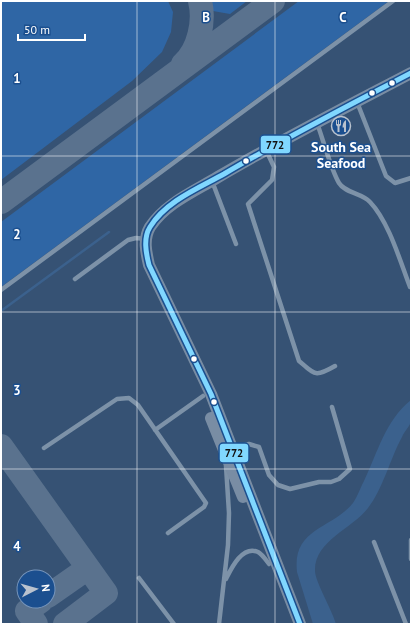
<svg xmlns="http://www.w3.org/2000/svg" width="412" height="625" font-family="'PT Sans',sans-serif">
<rect width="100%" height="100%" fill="#365274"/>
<!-- green -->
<path fill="#2f66a5" d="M 1,1 L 168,1 L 173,12 L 171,32 L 162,52 L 132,81 L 1,180 Z
M 211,1 L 247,1 L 230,14 L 213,11 Z
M 299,1 L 389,1 L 1,287 L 1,222 Z"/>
<!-- water -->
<path fill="#3b618d" d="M 411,400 C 411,407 412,415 411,421 C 410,426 404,432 402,437 C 390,459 383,489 368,508 C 352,529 314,541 315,571 C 315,581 332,610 336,624 L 313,624 L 297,572 C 292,528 332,529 353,503 C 358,496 360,488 364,481 C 378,452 385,421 411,400 Z"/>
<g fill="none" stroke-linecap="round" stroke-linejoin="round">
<!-- stream -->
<path stroke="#3b618d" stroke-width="2.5" d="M 1,311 L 109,232"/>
<!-- taxiway -->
<path stroke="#5a728e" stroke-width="24" d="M 183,64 C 199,50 205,21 200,1
M 1,202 L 273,1
M 1,446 L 106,593 L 65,624
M 48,596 L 88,568
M 36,624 L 27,611 L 41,601"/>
<!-- lane -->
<path stroke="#7d92a8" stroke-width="4.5" d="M 357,102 L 386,176 L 395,183 L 411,178
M 317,123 C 323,139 331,170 339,183 C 345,193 362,193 370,202 C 389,222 400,261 410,287
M 266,150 L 274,167 L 272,180 L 248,204 L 299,361 C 315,374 314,378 335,366
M 212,181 L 236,244
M 75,279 L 128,240 L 136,238 L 146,239
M 1,290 L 393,1
M 155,430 L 203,396
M 44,448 L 117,399 L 129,398 L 138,405 L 206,503 L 204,507 L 168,533
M 232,449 L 249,444 L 259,447 L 269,475 L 278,485 L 290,489 L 319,482 L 331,482 L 339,479 L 350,469 L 332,407
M 411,540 L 411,559
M 374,542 L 406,624
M 139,578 L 174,624
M 226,579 C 231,569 242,545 258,552 C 262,554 266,560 269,564
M 219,624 L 228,545 L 229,513 L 226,466"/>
<!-- secondary -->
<path stroke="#798da4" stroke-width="12" d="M 211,418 L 243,497
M 300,624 L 211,394 L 149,265 C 146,252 143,239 150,227 C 166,203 195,191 218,177 C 281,140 346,107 411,73"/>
<defs>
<path id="bus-1" d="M 300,624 L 211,394 L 149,265 C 146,253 143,238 150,227 C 166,201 199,188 224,174 C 285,138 348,106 411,73"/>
</defs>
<!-- bus-1 casing -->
<use href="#bus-1" stroke="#1b4f8f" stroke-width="8"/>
<!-- bus-1 -->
<use href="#bus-1" stroke="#80d7ff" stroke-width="5"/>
</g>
<!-- grid -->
<path fill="none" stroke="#fff" stroke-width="1" stroke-opacity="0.55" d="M 137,1 L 137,624M 275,1 L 275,624M 1,156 L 411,156M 1,312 L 411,312M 1,469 L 411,469"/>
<!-- icons -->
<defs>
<symbol id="restaurant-ring" viewBox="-11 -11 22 22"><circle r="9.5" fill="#1b4f8f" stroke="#b9c2ce" stroke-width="1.5"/><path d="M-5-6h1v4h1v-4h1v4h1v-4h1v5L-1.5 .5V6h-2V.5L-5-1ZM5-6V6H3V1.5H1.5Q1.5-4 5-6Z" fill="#b9c2ce"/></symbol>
</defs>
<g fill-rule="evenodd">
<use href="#restaurant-ring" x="330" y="115" width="22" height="22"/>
</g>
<!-- markers -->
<g fill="#fff" stroke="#1b4f8f" stroke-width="1.5">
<circle cx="392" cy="83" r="3.5"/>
<circle cx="372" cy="93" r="3.5"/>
<circle cx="246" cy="161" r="3.5"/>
<circle cx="194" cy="359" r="3.5"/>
<circle cx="214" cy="402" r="3.5"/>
</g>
<g text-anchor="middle" stroke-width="3" stroke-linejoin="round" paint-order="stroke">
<!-- poi labels -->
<g font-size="14" font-weight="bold" fill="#fff" stroke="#1b4f8f">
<text x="341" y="152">South Sea<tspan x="341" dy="16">Seafood</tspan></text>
</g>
</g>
<g font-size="13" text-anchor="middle" font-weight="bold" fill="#fff" stroke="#1b4f8f" stroke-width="3" stroke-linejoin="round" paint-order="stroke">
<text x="206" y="22">B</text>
<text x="343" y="22">C</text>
<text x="17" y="83">1</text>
<text x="17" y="239">2</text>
<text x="17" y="395">3</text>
<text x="17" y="551">4</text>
</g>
<g stroke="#1b4f8f" stroke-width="1.5">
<rect x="260" y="135" width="31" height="19" rx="4" fill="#80d7ff"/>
<rect x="219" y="443" width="30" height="20" rx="4" fill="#80d7ff"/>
</g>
<g font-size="11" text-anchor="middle" font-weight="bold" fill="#111">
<text x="275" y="149">772</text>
<text x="234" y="457">772</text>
</g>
<!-- border -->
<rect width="412" height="625" fill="none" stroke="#ffffff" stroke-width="4"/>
<!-- north arrow -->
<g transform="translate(36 589) rotate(84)"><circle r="19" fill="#1b4f8f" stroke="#7695bc"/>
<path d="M0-3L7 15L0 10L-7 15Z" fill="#b9c2ce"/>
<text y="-6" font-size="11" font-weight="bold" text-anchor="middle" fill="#ffffff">N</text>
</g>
<!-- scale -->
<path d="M18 34v6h67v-6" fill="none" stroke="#ffffff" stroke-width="2"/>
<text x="24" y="34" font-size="12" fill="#ffffff" stroke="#1b4f8f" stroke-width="3" paint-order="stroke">50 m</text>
</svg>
